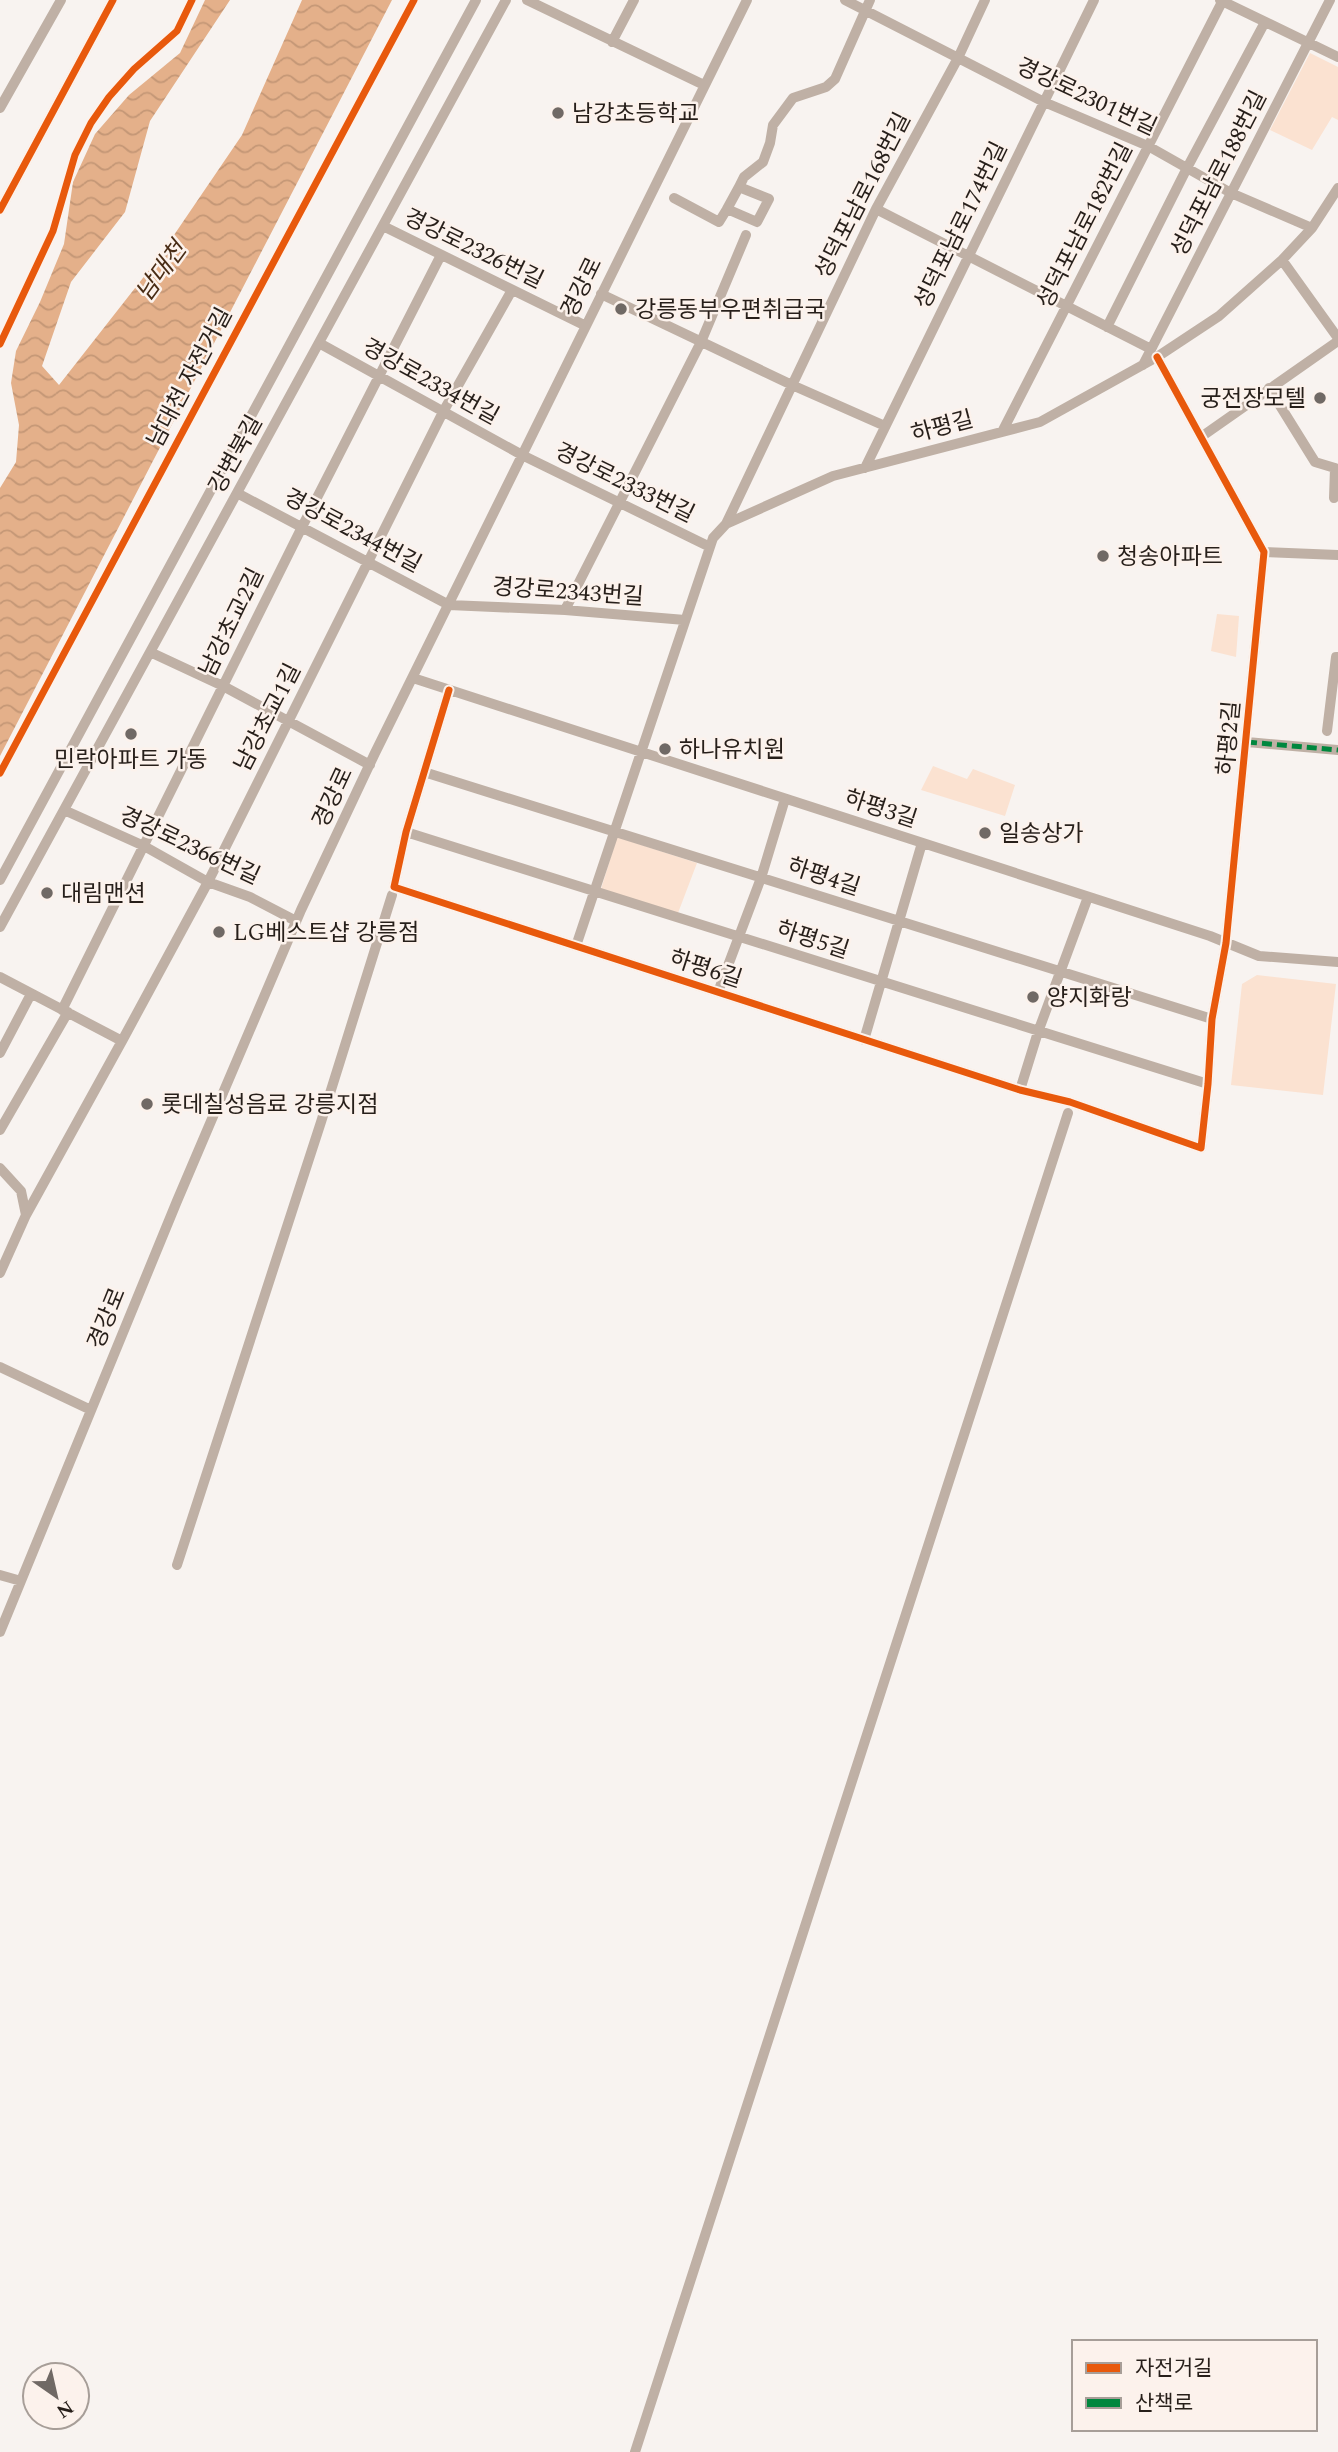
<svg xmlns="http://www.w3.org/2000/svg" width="1338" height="2452" font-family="Spectral,'Noto Sans KR',serif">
<defs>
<pattern id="water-waves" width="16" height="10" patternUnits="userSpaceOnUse" patternTransform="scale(1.75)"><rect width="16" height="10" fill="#e4b08a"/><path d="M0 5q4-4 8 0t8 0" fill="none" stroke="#c49776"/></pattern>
</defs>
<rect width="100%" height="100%" fill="#f8f3f0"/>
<!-- park -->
<path fill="#fbe2d1" d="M 1310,53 L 1338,67 L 1338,120 L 1332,117 L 1312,150 L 1270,130 Z
M 1217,614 L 1239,616 L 1236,657 L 1211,651 Z
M 933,766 L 967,779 L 973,769 L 1015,785 L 1005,816 L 921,790 Z
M 617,837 L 697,863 L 678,913 L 601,889 Z
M 1257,975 L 1336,984 L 1323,1095 L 1231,1085 L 1242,984 Z"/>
<!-- water -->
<path fill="url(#water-waves)" d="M 205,0 L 230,0 L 150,121 L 125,212 L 71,282 L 42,366 L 59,385 L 157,260 L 242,135 L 302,0 L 392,0 L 0,756 L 0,488 L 16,462 L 19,425 L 11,383 L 16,351 L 40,302 L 64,244 L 73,182 L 95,134 L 129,95 L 180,53 Z"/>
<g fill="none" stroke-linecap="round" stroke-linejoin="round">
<!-- minor -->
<path stroke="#bfb0a5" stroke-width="10" d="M 527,0 L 704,85
M 845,0 L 1044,102 L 1148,146 L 1231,193 L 1312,228
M 1220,0 L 1338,57
M 612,42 L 634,0
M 0,108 L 61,0
M 674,198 L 719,222 L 727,209 L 757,222 L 769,199 L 739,187 L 744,177 L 763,162 L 770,143 L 773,125 L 793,98 L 826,87 L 835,79 L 870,0
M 727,209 L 739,187
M 876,209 L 1151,349
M 0,210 L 113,0
M 383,226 L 586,326
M 1282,260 L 1338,338
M 601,294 L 792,385 L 885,426
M 1107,327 L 1187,168 L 1265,22
M 319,343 L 522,455 L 710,547
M 1143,365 L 1330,0
M 1269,388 L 1315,462 L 1338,469
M 1002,432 L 1223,0
M 1201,437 L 1338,341
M 865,468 L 1094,0
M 237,493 L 449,605 L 565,610 L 685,620
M 1334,498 L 1335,468
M 726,524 L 876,209 L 958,58 L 985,0
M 1264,552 L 1338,555
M 565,610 L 701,342 L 746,235
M 150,652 L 223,686 L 370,765
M 413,678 L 1210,936 L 1259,956 L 1338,962
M 449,690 L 406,832 L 394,887 L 1020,1090 L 1070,1102 L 1201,1148 L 1208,1084 L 1212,1019 L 1226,943 L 1264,552 L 1157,357
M 1327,731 L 1336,657 L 1338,657
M 1247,742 L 1338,750
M 424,772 L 1212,1019
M 64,810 L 144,846 L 208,882 L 250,897 L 296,921
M 406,832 L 1208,1084
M 0,880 L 476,0
M 0,927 L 506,0
M 576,946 L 713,538 L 726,524 L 833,476 L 1040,422 L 1157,357 L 1219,316 L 1282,260 L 1312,228 L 1338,188
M 0,977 L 122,1041 L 208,882 L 443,412 L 512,290
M 718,992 L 761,878 L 785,799
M 62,1010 L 302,527 L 441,255
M 864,1040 L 922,843
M 0,1053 L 31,994
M 1020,1090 L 1038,1032 L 1088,897
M 0,1130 L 68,1012
M 0,1168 L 21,1191 L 26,1215 L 0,1273
M 26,1215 L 122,1041
M 0,1367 L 91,1410
M 177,1565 L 321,1122 L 392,895
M 0,1575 L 21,1581
M 0,1632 L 177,1201 L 301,910 L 375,753 L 747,0
M 635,2452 L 1068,1113"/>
<!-- quiet -->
<path stroke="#00873e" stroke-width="5" stroke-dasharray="10 5" stroke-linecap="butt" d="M 1247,742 L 1338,750"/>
<defs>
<path id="cycleway" d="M 0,210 L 113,0
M 0,344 L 53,231 L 75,155 L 91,123 L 109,97 L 134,69 L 177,31 L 192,0
M 449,690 L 406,832 L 394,887 L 1020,1090 L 1070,1102 L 1201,1148 L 1208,1084 L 1212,1019 L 1226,943 L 1264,552 L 1157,357
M 0,773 L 414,0"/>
</defs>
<!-- cycleway casing -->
<use href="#cycleway" stroke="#fcf2ec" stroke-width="11"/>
<!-- cycleway -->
<use href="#cycleway" stroke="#e8590c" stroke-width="7"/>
</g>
<!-- markers -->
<g fill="#706965" stroke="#fcf2ec" stroke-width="2.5">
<circle cx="558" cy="113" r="7"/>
<circle cx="621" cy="309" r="7"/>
<circle cx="1320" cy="398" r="7"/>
<circle cx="1103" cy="556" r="7"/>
<circle cx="131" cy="734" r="7"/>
<circle cx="665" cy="749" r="7"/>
<circle cx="985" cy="833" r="7"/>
<circle cx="47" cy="893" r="7"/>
<circle cx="219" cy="932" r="7"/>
<circle cx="1033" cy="997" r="7"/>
<circle cx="147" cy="1104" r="7"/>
</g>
<g text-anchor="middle" stroke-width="5" stroke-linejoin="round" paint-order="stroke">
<!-- street labels -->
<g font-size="23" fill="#271f1a" stroke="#fcf2ec">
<text transform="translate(1087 96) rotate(25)" y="8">경강로2301번길</text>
<text transform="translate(1218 173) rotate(-63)" y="8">성덕포남로188번길</text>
<text transform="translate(862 195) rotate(-63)" y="8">성덕포남로168번길</text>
<text transform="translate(960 225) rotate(-64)" y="8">성덕포남로174번길</text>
<text transform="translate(1084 225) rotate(-63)" y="8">성덕포남로182번길</text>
<text transform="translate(474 248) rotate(26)" y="8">경강로2326번길</text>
<text transform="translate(581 287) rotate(-64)" y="8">경강로</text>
<text transform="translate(189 377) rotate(-62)" y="8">남대천 자전거길</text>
<text transform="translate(431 381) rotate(29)" y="8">경강로2334번길</text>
<text transform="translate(942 426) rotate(-15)" y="8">하평길</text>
<text transform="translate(235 454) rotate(-61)" y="8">강변북길</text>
<text transform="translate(625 482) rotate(26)" y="8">경강로2333번길</text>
<text transform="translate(353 530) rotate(28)" y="8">경강로2344번길</text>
<text transform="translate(568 591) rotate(4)" y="8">경강로2343번길</text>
<text transform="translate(231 622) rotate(-64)" y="8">남강초교2길</text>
<text transform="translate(267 717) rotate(-63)" y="8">남강초교1길</text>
<text transform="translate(1228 738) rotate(-85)" y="8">하평2길</text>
<text transform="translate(332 797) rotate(-65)" y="8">경강로</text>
<text transform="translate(881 808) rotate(18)" y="8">하평3길</text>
<text transform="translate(190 845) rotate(25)" y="8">경강로2366번길</text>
<text transform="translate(824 876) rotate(18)" y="8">하평4길</text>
<text transform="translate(813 939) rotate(18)" y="8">하평5길</text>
<text transform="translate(706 968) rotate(18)" y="8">하평6길</text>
<text transform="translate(106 1318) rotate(-68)" y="8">경강로</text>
</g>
<!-- poi labels -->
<g font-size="23" fill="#271f1a" stroke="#fcf2ec" text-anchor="start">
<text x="572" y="121">남강초등학교</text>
<text x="635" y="317">강릉동부우편취급국</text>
<text x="1306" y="406" text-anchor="end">궁전장모텔</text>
<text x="1117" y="564">청송아파트</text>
<text x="679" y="757">하나유치원</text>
<text x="131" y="767" text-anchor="middle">민락아파트 가동</text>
<text x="999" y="841">일송상가</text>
<text x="61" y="901">대림맨션</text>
<text x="233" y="940">LG베스트샵 강릉점</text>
<text x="1047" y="1005">양지화랑</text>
<text x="161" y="1112">롯데칠성음료 강릉지점</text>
</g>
<!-- water labels -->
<g font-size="24" font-style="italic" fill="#492c15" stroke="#fcf2ec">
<text transform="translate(161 271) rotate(-54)" y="8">남대천</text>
</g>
</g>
<!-- legend -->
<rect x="1072" y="2340" width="245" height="91" fill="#fcf2ec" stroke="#a79e98" stroke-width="2"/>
<rect x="1086" y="2363" width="35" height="10" fill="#e8590c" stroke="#a79e98" stroke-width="2"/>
<text x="1135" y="2375" font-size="21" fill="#271f1a">자전거길</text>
<rect x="1086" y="2398" width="35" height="10" fill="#00873e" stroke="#a79e98" stroke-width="2"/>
<text x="1135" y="2410" font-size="21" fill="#271f1a">산책로</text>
<!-- north arrow -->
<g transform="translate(56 2396) rotate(146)"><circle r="33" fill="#fcf2ec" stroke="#a79e98" stroke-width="2"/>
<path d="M0-5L12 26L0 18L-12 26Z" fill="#706965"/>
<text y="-10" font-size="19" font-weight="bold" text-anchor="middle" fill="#271f1a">N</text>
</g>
</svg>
